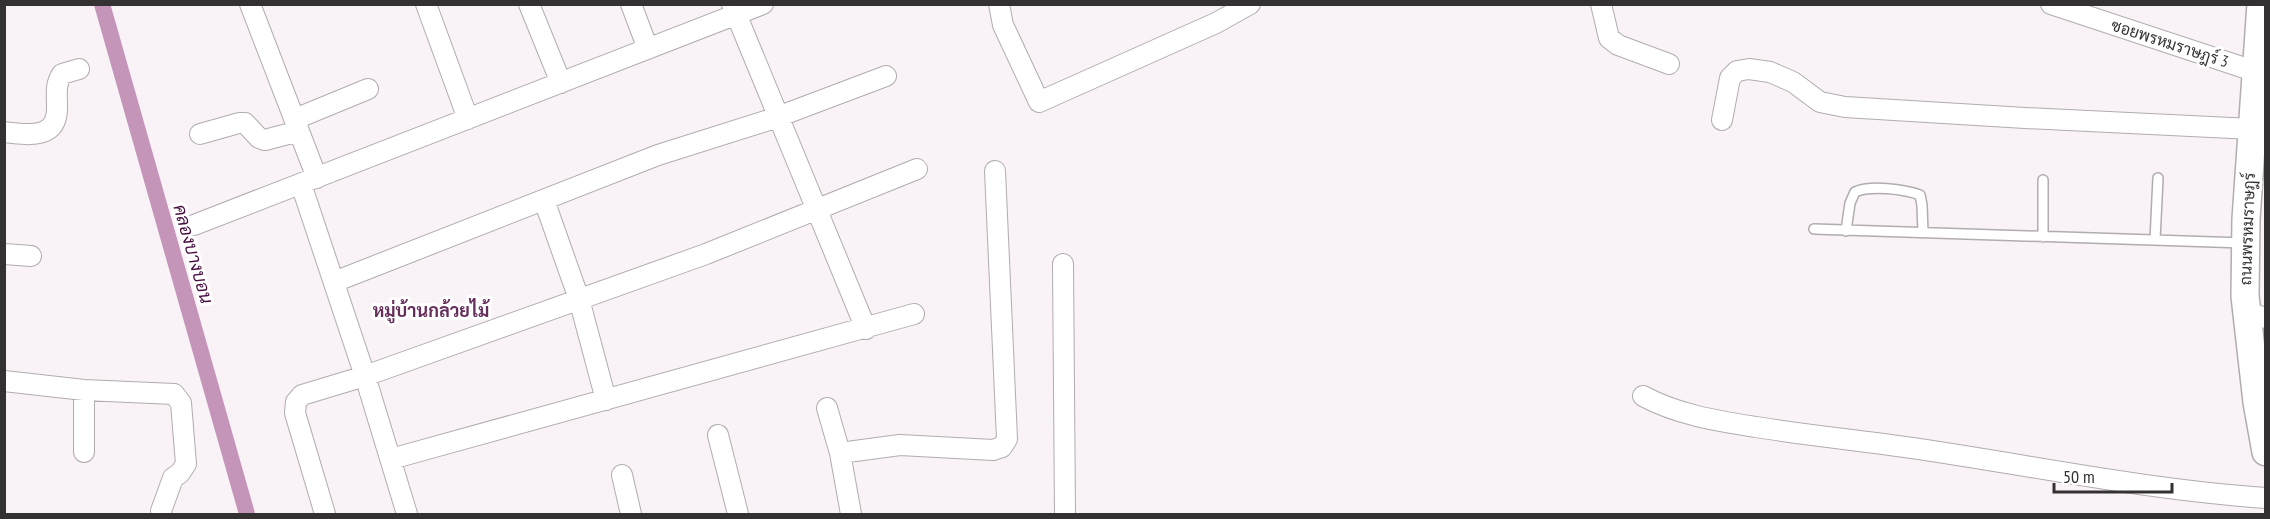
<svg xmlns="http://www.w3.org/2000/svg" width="2270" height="519" font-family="'PT Sans Narrow',Sarabun,sans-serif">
<rect width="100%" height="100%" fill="#f9f2f7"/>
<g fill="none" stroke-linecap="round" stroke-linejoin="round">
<!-- canal -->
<path stroke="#c594b9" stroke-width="16" d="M 102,4 L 247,514"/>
<defs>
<path id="lane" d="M 2043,180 L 2043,237
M 1814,229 L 2244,243
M 1846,231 L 1850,203 L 1855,192 C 1870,185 1904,189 1920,195 L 1922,205 L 1923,233
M 2155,240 L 2158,178"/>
<path id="street" d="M 250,4 L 317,178
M 426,4 L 468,119
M 529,4 L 561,83
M 631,4 L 648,49
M 732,4 L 866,329
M 999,4 L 1003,25 L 1039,102 L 1216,23 L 1250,4
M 1601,4 L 1609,38 L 1618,45 L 1669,64
M 2051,4 L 2266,75
M 295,119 L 368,89
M 1722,120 L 1730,78 L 1737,71 L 1749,69 L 1770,72 L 1793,82 L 1820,102 L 1845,107 L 2025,118 L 2252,129
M 4,132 C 29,135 58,140 57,106 C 57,93 55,85 62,74 L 79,69
M 200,134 L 239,123 L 245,123 L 259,138 L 265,140 L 299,131
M 301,184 L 365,376 L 407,514
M 544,200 L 579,299 L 606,400
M 194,225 L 763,4
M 4,254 L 31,256
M 1063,264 L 1065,514
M 334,282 L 658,155 L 772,119 L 886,76
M 2247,312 L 2266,318
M 4,381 L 84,390 L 174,394 L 181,403 L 186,464 L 180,473 L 173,478 L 161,511
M 1643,396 C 1678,415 1718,421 1756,427 C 1806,435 1856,440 1905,447 C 2025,464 2145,490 2266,498
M 827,408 L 840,453 L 851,514
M 718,435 L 738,514
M 84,452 L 84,390
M 840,453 L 900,445 L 993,450 L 1002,447 L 1007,439 L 995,171
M 391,459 L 914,314
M 622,475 L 631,514
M 325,514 L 295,413 L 296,402 L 302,395 L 365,376 L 706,254 L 917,169"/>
<path id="secondary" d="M 2261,4 L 2246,219 L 2245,296 L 2257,402 L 2266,452"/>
</defs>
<!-- lane casing -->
<use href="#lane" stroke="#b1acb0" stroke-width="12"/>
<!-- street casing -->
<use href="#street" stroke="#b1acb0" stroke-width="22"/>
<!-- secondary casing -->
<use href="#secondary" stroke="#b1acb0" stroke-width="30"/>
<!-- lane -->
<use href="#lane" stroke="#fff" stroke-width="9"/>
<!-- street -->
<use href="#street" stroke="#fff" stroke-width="20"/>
<!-- secondary -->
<use href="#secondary" stroke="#fff" stroke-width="27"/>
</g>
<g text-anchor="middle" stroke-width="6" stroke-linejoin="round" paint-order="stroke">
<!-- street labels -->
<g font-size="16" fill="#343133" stroke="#fff">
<text transform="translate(2170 43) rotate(18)" y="6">ซอยพรหมราษฎร์ 3</text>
<text transform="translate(2247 229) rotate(-88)" y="6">ถนนพรหมราษฎร์</text>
</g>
<!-- water labels -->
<g font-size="18" font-style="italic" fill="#470d3e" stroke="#fff">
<text transform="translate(193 254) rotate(74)" y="6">คลองบางบอน</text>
</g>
<!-- neighbourhood labels -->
<g font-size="18" font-weight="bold" fill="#662e5b" stroke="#fff">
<text x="431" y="317">หมู่บ้านกล้วยไม้</text>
</g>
</g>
<!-- border -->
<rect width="2270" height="519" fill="none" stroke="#343133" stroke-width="12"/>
<!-- scale -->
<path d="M2054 483v9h118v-9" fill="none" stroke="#343133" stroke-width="3"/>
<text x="2063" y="483" font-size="18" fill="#343133" stroke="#ffffff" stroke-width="4.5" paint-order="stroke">50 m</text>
</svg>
